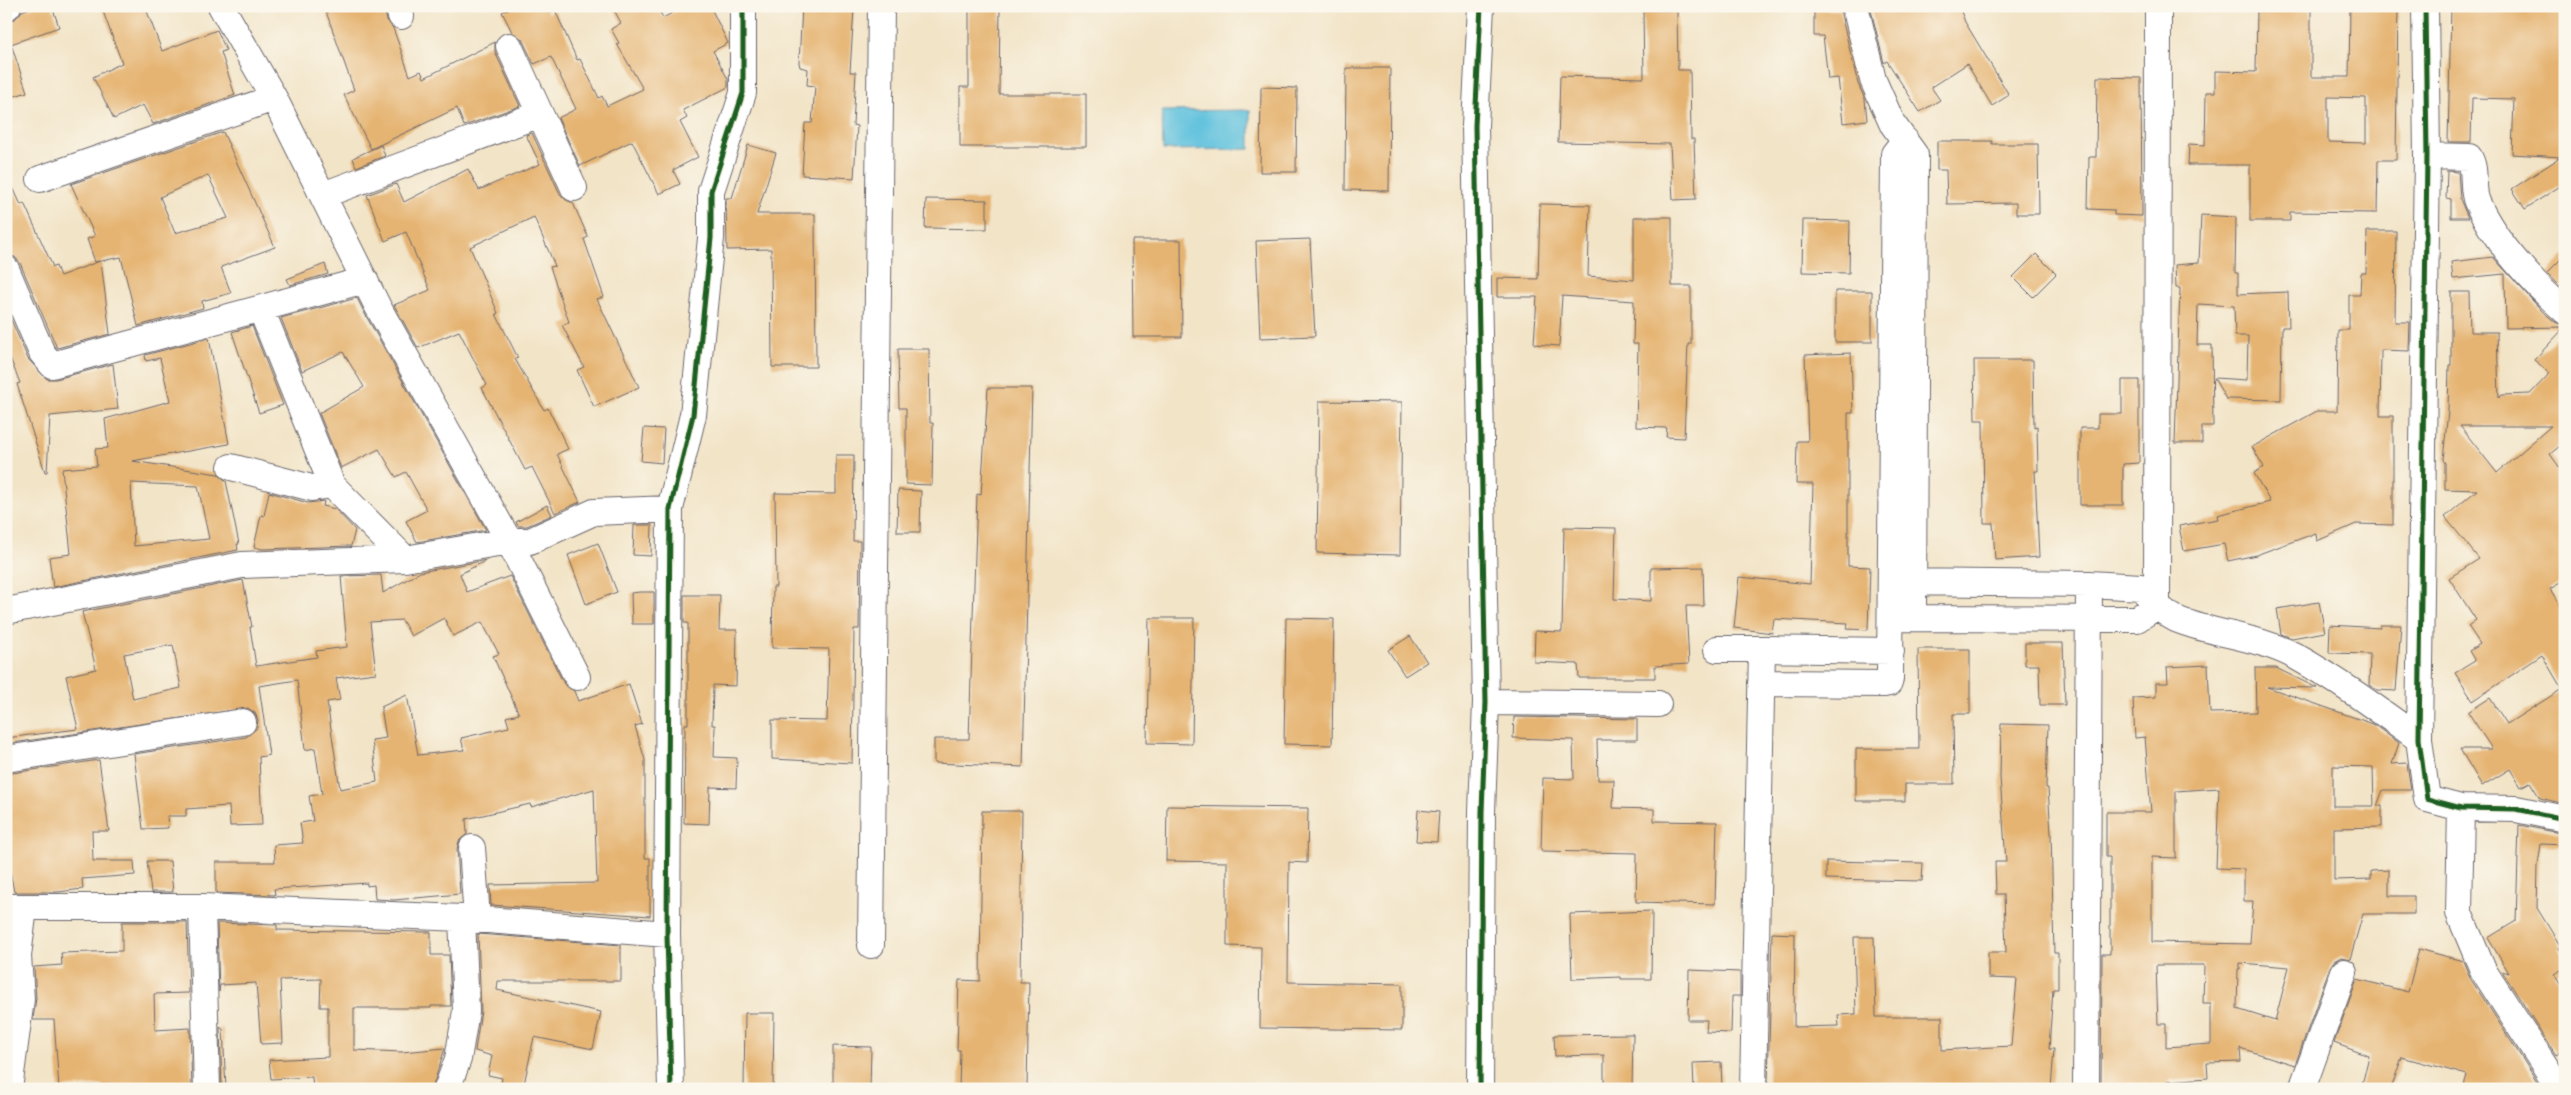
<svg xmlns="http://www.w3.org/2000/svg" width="2571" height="1095" font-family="'Patrick Hand',sans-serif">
<rect width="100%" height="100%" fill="#fbf7ec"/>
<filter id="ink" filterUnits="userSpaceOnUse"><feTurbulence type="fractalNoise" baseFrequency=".02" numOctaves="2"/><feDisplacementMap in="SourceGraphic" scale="10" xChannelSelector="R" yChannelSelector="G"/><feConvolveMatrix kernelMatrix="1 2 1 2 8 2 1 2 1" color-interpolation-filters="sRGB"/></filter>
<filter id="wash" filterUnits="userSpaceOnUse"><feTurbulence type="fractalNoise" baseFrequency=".0096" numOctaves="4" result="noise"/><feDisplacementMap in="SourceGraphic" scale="20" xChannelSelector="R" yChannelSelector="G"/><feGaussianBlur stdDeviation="1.12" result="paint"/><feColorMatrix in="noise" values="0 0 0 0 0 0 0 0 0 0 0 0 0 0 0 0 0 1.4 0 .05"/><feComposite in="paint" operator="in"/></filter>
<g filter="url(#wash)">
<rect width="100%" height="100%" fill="#f2e4c7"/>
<!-- water -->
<path fill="#5fc1dd" stroke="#40728c" d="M 1250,110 L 1250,149 L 1163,150 L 1162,111 Z"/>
<g id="blocks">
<!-- building -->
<path fill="#e5b472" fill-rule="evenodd" d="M 35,6 L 52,6 L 59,27 L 11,44 L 27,92 L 6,99 L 6,22 L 15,19 L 22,11 Z
M 101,6 L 145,6 L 162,51 L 217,30 L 226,50 L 221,52 L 235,95 L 153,124 L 143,105 L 114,119 L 93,77 L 122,63 Z
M 324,6 L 383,6 L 387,20 L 393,28 L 410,76 L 421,71 L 424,78 L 495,42 L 495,52 L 520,106 L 464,126 L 457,108 L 371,149 L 344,95 L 354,90 Z
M 514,6 L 545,6 L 548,13 L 555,10 L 577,60 L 580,59 L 599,98 L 602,96 L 607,106 L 643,89 L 617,44 L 619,43 L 611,29 L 621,23 L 612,6 L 657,6 L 663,18 L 685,6 L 710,6 L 728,43 L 713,51 L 728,79 L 728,87 L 683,110 L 687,118 L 680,122 L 698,157 L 673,170 L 680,184 L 659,194 L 632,141 L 580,166 L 558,118 L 576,109 L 551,57 L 534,64 L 522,39 L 512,32 L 502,12 Z
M 802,6 L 854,9 L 850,72 L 856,72 L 853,125 L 857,126 L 854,178 L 802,175 L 805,123 L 812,123 L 815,86 L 807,85 L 808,69 L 800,67 L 799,63 Z
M 969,6 L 1000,6 L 999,94 L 1086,94 L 1086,147 L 960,147 L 960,87 L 969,87 Z
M 1870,6 L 1959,6 L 1965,22 L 2009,95 L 1992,106 L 1967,64 L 1931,87 L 1940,100 L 1920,112 L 1887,61 L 1884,63 Z
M 2350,6 L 2398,6 L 2396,160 L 2378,160 L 2377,213 L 2290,212 L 2290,221 L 2250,221 L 2250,165 L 2188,165 L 2189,144 L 2205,145 L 2206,92 L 2215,92 L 2215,71 L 2256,72 L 2257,8 L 2311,10 L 2311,77 L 2349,77 ZM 2328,97 L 2366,98 L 2366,143 L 2328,142 Z
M 2451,6 L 2565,6 L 2565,183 L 2525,209 L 2512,189 L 2561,157 L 2512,154 L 2514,99 L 2472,98 L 2471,142 L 2448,142 Z
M 1643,10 L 1677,10 L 1678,70 L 1690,70 L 1691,139 L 1694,139 L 1696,199 L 1673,200 L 1670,144 L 1558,142 L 1560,76 L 1644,78 Z
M 1814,10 L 1840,10 L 1858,84 L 1865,99 L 1867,120 L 1843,123 L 1838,78 L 1828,79 L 1823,36 L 1814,36 Z
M 1346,68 L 1390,68 L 1389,191 L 1345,190 Z
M 2097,77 L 2141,78 L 2142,216 L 2114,215 L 2114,210 L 2088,209 L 2089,157 L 2096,157 Z
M 1261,87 L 1297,88 L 1296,172 L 1260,172 Z
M 223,132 L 275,247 L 221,267 L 231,293 L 202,301 L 203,308 L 138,326 L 121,257 L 101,261 L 110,334 L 57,348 L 20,263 L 15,257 L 6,254 L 6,172 L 21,205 L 24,203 L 53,267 L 56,266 L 60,276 L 100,261 L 95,262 L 87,239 L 95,236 L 71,184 ZM 208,175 L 228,218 L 175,233 L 160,197 Z
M 532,133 L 560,194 L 566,200 L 573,203 L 588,237 L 584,239 L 604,297 L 597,299 L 639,387 L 594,407 L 577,370 L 584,367 L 562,325 L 569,322 L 550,267 L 555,266 L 534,217 L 470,247 L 498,313 L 496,314 L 518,358 L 515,359 L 544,410 L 548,408 L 568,449 L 557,454 L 580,502 L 555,513 L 532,467 L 525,470 L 482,388 L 487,385 L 459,331 L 418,348 L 394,305 L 430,290 L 406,232 L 385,241 L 367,195 L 396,184 L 404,202 L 468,169 L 479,190 L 540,164 L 526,135 Z
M 1937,141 L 1992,141 L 1992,144 L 2038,144 L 2039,214 L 2016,214 L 2016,203 L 1947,204 L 1946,170 L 1937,170 Z
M 381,145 L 385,156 L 356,167 L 353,158 Z
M 748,145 L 776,153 L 757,214 L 815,214 L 816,367 L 772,367 L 771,249 L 727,250 L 726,198 L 732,198 Z
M 2447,171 L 2458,172 L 2460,199 L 2468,218 L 2451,218 L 2451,199 L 2446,198 Z
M 926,199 L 987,200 L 987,229 L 925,228 Z
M 1540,204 L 1590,205 L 1588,276 L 1634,280 L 1634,217 L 1672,217 L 1672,286 L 1691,286 L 1691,344 L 1688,344 L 1684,438 L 1666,437 L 1667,428 L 1636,427 L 1638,344 L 1633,344 L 1634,301 L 1562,296 L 1559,346 L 1534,344 L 1537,297 L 1497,297 L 1497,278 L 1538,279 Z
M 2201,215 L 2236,217 L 2235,273 L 2238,273 L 2238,294 L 2288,292 L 2289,327 L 2282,327 L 2281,400 L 2226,399 L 2214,378 L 2247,380 L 2248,336 L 2235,336 L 2234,306 L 2198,304 L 2197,345 L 2212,345 L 2213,426 L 2202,426 L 2202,443 L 2175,443 L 2180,288 L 2176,288 L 2175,265 L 2199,263 Z
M 1803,220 L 1850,221 L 1849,273 L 1802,272 Z
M 2367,231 L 2396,231 L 2395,322 L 2410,322 L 2409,351 L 2381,350 L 2380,416 L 2393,416 L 2393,525 L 2356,524 L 2317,541 L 2316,533 L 2256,555 L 2228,561 L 2224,544 L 2184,551 L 2179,526 L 2218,519 L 2217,515 L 2270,502 L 2254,473 L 2264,467 L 2252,447 L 2317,411 L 2337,411 L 2338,330 L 2349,330 L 2349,295 L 2360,295 L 2361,273 L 2366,273 Z
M 1310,239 L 1315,336 L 1260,338 L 1256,241 Z
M 1132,240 L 1181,240 L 1182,337 L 1133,337 Z
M 2036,254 L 2056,274 L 2033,297 L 2013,277 Z
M 2565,255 L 2565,291 L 2547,273 Z
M 2493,257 L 2542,311 L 2555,322 L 2565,326 L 2565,442 L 2550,454 L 2565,475 L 2565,580 L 2550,589 L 2565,613 L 2565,804 L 2540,798 L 2530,782 L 2521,787 L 2510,769 L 2482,786 L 2460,749 L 2492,749 L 2468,712 L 2490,698 L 2507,724 L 2562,689 L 2542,655 L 2473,701 L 2455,673 L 2475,661 L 2469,651 L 2480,644 L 2468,626 L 2476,620 L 2449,578 L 2479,559 L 2445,517 L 2477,490 L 2445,489 L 2445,463 L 2443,460 L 2448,411 L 2449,365 L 2451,365 L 2451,292 L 2469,292 L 2470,332 L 2497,332 L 2499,398 L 2502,395 L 2530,394 L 2550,373 L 2534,360 L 2565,327 L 2506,328 L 2505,274 L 2453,279 L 2451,262 ZM 2460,426 L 2551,426 L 2497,473 Z
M 325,264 L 328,274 L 290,285 L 287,279 Z
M 1835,291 L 1872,291 L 1872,342 L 1835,342 Z
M 357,298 L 365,314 L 486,530 L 417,542 L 406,521 L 427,510 L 406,472 L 396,477 L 379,449 L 341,468 L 319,413 L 364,387 L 343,352 L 302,371 L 281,318 Z
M 6,308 L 28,359 L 47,379 L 56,379 L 113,364 L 118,409 L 50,416 L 47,472 L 45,472 L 17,384 L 20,383 L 6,348 Z
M 252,326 L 283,405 L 259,413 L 232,332 Z
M 209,338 L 229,444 L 132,461 L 218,474 L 226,481 L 239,544 L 237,544 L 238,550 L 53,587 L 49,557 L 71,554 L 62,469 L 97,466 L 95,449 L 108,448 L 105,419 L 170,401 L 160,358 L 146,361 L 145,355 ZM 131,483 L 198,486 L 209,539 L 134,546 Z
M 898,349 L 929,349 L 930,423 L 933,423 L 932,485 L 906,484 L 906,408 L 899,408 Z
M 1851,353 L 1853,413 L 1848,413 L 1848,566 L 1870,567 L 1868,630 L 1847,629 L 1848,623 L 1774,619 L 1772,633 L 1734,628 L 1739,577 L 1810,584 L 1813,484 L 1796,484 L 1797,441 L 1808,441 L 1805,355 Z
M 1974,360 L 2033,360 L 2034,427 L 2037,426 L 2038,471 L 2035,471 L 2039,557 L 1995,560 L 1993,523 L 1984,523 L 1983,420 L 1975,420 Z
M 2122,380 L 2139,380 L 2139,463 L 2123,464 L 2123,505 L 2080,505 L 2080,428 L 2098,428 L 2098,414 L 2122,414 Z
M 988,388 L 1032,388 L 1023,767 L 934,763 L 934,739 L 969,739 L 977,494 L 981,495 Z
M 1319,401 L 1402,402 L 1400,555 L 1317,553 Z
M 644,428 L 664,429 L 662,463 L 641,461 Z
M 836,455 L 854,455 L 853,541 L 860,541 L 859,629 L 854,629 L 852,763 L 772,759 L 772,720 L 827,721 L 829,649 L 772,648 L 773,587 L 776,587 L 775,493 L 836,494 Z
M 898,490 L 921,491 L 920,532 L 897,532 Z
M 269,492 L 308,503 L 324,501 L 323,506 L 335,509 L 355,530 L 351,546 L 262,549 L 254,547 L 261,515 L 264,516 Z
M 547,505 L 552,515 L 527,526 L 518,526 L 516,522 Z
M 634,525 L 652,525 L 651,556 L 633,555 Z
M 1564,527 L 1616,528 L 1614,599 L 1651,601 L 1651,568 L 1703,567 L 1704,606 L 1686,606 L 1689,664 L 1655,666 L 1655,678 L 1579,678 L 1578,664 L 1534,662 L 1535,631 L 1562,632 Z
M 598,543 L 617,592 L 586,604 L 568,555 Z
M 487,560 L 460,574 L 467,592 L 510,576 L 564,684 L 574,691 L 578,701 L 629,684 L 642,724 L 635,726 L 645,760 L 645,858 L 650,858 L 650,916 L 491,905 L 490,885 L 597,883 L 594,789 L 531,807 L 530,804 L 466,819 L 467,834 L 459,841 L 457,849 L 460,894 L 394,900 L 375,899 L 374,885 L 367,886 L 367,883 L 274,889 L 275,895 L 216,893 L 216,862 L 275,862 L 274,845 L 303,843 L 300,823 L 313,821 L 309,796 L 322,794 L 315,748 L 305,750 L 297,680 L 259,686 L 269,755 L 259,757 L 262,825 L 230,826 L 229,806 L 186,809 L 186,816 L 167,816 L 168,828 L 143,829 L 134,754 L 246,737 L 257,728 L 258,720 L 255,713 L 248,708 L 6,744 L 6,738 L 78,729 L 66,676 L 96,669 L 82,612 L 243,580 L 252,627 L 250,627 L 256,666 L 317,657 L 316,651 L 347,647 L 341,576 L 381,575 L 383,593 L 420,572 ZM 444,618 L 453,636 L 482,622 L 499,654 L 493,656 L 519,714 L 506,717 L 509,727 L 461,738 L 464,750 L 418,755 L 407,695 L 381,707 L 386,738 L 372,740 L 377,782 L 340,789 L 327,702 L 340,700 L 336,678 L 376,673 L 370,622 L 402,620 L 411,636 ZM 173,645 L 181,688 L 133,699 L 124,654 Z
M 640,592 L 654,592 L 654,624 L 632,624 L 631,593 Z
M 684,595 L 720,595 L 719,630 L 737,630 L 736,686 L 713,685 L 712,725 L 715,725 L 714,757 L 737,758 L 736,788 L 710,787 L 709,824 L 684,823 L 685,724 L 688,724 L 688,623 L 684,623 Z
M 2319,602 L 2325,632 L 2292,638 L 2281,634 L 2277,609 Z
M 1149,618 L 1194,618 L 1192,744 L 1147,743 Z
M 1286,618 L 1334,619 L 1332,745 L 1284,744 Z
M 2330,625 L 2380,628 L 2380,625 L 2401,625 L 2396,691 L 2377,690 L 2369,685 L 2370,654 L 2329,653 Z
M 1410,636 L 1427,662 L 1405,676 L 1388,650 Z
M 2025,643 L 2063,643 L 2065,705 L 2040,705 L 2039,665 L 2025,665 Z
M 1918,649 L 1970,649 L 1970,714 L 1953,714 L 1954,784 L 1905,784 L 1905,801 L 1856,801 L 1856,749 L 1919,749 Z
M 2208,665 L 2210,713 L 2256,712 L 2255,668 L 2276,668 L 2317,688 L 2267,687 L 2373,724 L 2399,743 L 2392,764 L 2407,763 L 2411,790 L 2383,790 L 2377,806 L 2382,806 L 2382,827 L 2334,828 L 2334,880 L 2371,879 L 2371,871 L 2389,870 L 2389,896 L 2414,896 L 2414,914 L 2363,914 L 2350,959 L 2341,957 L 2334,961 L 2330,967 L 2295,1065 L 2240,1048 L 2241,1062 L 2207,1063 L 2208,1078 L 2168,1081 L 2168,1089 L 2101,1089 L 2102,954 L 2110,954 L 2110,857 L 2106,857 L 2106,812 L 2151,812 L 2145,737 L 2135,738 L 2133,698 L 2156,697 L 2156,683 L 2168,683 L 2167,667 ZM 2333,766 L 2373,767 L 2374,806 L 2333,806 ZM 2219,788 L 2216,868 L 2244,869 L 2244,901 L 2253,901 L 2250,944 L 2152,942 L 2152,857 L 2176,858 L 2176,791 ZM 2240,963 L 2289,967 L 2275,1021 L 2237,1009 L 2238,969 L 2240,969 ZM 2156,965 L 2204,965 L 2203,1004 L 2211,1004 L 2211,1044 L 2166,1047 L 2166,1024 L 2158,1024 Z
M 1514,717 L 1637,719 L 1637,740 L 1597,740 L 1598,780 L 1614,780 L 1613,808 L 1654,809 L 1654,821 L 1717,822 L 1715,904 L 1636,902 L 1637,853 L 1541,851 L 1543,778 L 1574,779 L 1573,740 L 1513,738 Z
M 2001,724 L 2048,725 L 2046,788 L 2048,788 L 2051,833 L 2054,953 L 2058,953 L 2058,989 L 2053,989 L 2049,1049 L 2054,1049 L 2051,1089 L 1808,1089 L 1768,1085 L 1772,933 L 1795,934 L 1794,1027 L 1839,1026 L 1838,1015 L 1856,1014 L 1854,937 L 1874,937 L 1876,1017 L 1942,1017 L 1942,1050 L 2011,1046 L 2017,979 L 1988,978 L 1988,952 L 2006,952 L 2004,894 L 1996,894 L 1995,862 L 2006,862 L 2000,777 Z
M 99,760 L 109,831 L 92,831 L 93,861 L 134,861 L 135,875 L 82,879 L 83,889 L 58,892 L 14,892 L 6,849 L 6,774 Z
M 1167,806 L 1308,808 L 1307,863 L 1289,862 L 1288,982 L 1402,984 L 1402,1030 L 1260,1028 L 1261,947 L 1227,946 L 1227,862 L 1166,861 Z
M 1418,810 L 1439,812 L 1437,842 L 1416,841 Z
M 982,811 L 1022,811 L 1020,982 L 1029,982 L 1027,1089 L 959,1089 L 960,1050 L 957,1050 L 959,980 L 980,981 Z
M 2519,825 L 2565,834 L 2565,845 L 2541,844 L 2538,865 L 2537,908 L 2561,947 L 2558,948 L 2565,959 L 2565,968 L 2554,974 L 2565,992 L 2565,1050 L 2556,1055 L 2502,971 L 2509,973 L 2488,938 L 2516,921 Z
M 147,861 L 170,861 L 173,892 L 151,892 Z
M 1826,861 L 1923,863 L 1922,881 L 1826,879 Z
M 1652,911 L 1651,979 L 1621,979 L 1621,977 L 1572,979 L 1570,914 Z
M 122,922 L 187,922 L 189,993 L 154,994 L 155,1030 L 190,1028 L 192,1089 L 103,1089 L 103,1085 L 59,1088 L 54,1020 L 33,1020 L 36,998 L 34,967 L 62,965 L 61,953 L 122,951 Z
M 217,923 L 277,925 L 277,930 L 431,932 L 431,955 L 449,955 L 451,1006 L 431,1006 L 431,1008 L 354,1008 L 354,1050 L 402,1052 L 445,1048 L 432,1089 L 313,1089 L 312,1077 L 271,1079 L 269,1060 L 328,1057 L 328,1007 L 320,1007 L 321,979 L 280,980 L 283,1043 L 261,1044 L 256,983 L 220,985 L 219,992 Z
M 478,934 L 621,945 L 621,981 L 498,981 L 497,990 L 601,1012 L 593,1049 L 534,1037 L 523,1089 L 500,1089 L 502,1078 L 488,1075 L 492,1056 L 475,1051 L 481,1011 Z
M 2419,949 L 2463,961 L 2470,978 L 2542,1089 L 2463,1089 L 2467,1075 L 2402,1057 L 2391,1089 L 2361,1089 L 2369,1056 L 2334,1043 L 2357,979 L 2408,992 Z
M 1689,970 L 1740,972 L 1740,996 L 1732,996 L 1731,1033 L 1706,1032 L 1707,1020 L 1688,1020 Z
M 745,1013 L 774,1013 L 773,1089 L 744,1089 Z
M 220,1027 L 223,1029 L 226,1089 L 222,1089 Z
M 1633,1034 L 1632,1089 L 1604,1089 L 1604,1055 L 1555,1056 L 1554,1035 Z
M 833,1046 L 871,1047 L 870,1089 L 833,1089 Z
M 1721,1062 L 1722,1089 L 1694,1089 L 1693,1063 Z"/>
</g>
</g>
<g filter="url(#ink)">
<use href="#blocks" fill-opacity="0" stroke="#6b666c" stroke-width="1"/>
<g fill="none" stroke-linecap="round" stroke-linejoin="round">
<defs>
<path id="minor" d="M 221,6 L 274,98 L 378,307 L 509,541 L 577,677
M 398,6 L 401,16
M 1855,6 L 1873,80 L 1892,123 L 1915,155 L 1913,618
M 2425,6 L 2427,156 L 2419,739 L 2427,799 L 2461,808 L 2516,809 L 2565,819
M 6,7 L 8,6
M 509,46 L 574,188
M 2427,156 L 2469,157 C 2477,170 2471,188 2477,202 C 2494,241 2533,283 2565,311
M 40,179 L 274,98
M 323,195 L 540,114
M 6,269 L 42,353 L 52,365 L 365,280
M 261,309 L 332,485 L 405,559
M 231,467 L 312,488 L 332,485
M 1896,582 L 2089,584 L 2141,587 C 2152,600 2164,615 2181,621 C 2219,635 2259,637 2295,656 C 2338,680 2379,710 2419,739
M 2157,606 L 2158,6
M 6,611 L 242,565 L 405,559 L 509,541 L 530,541 L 594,512 L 670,509
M 1897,618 L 2137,619 L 2157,606
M 1717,649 L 1762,649
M 1761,683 L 1884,684 L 1889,683 L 1890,679 L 1894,154 L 1905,140
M 1486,702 L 1658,704
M 6,759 L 243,722
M 2461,808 L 2459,913 L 2483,970 L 2560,1089
M 472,848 L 477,919
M 6,907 L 202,907 L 462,918 L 667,934
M 202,907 L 207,1089
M 871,945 L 881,6
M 9,1089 L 21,999 L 18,956 L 24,908
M 447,1089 L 458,1059 L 466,1011 L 462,918
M 671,1089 L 667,934 L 670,509 L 693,415 L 711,238 L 711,191 L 743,93 L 743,6
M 1480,1089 L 1482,812 L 1486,702 L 1475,126 L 1481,6
M 1753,1089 L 1762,649 L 1891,651
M 2086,1089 L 2089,584
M 2302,1089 L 2344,972"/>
</defs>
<!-- minor casing -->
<use href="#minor" stroke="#6b666c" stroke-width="28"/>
<!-- minor -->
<use href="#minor" stroke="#fff" stroke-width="26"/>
<defs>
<path id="cycleway" d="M 2425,6 L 2427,156 L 2419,739 L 2427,799 L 2461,808 L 2516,809 L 2565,819
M 671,1089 L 667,934 L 670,509 L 693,415 L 711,238 L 711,191 L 743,93 L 743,6
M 1480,1089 L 1482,812 L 1486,702 L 1475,126 L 1481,6"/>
</defs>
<!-- cycleway casing -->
<use href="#cycleway" stroke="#fbf7ec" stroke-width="8"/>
<!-- cycleway -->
<use href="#cycleway" stroke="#1b5e20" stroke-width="5"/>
</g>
</g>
<!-- margin -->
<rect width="2571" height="1095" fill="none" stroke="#fbf7ec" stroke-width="25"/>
</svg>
